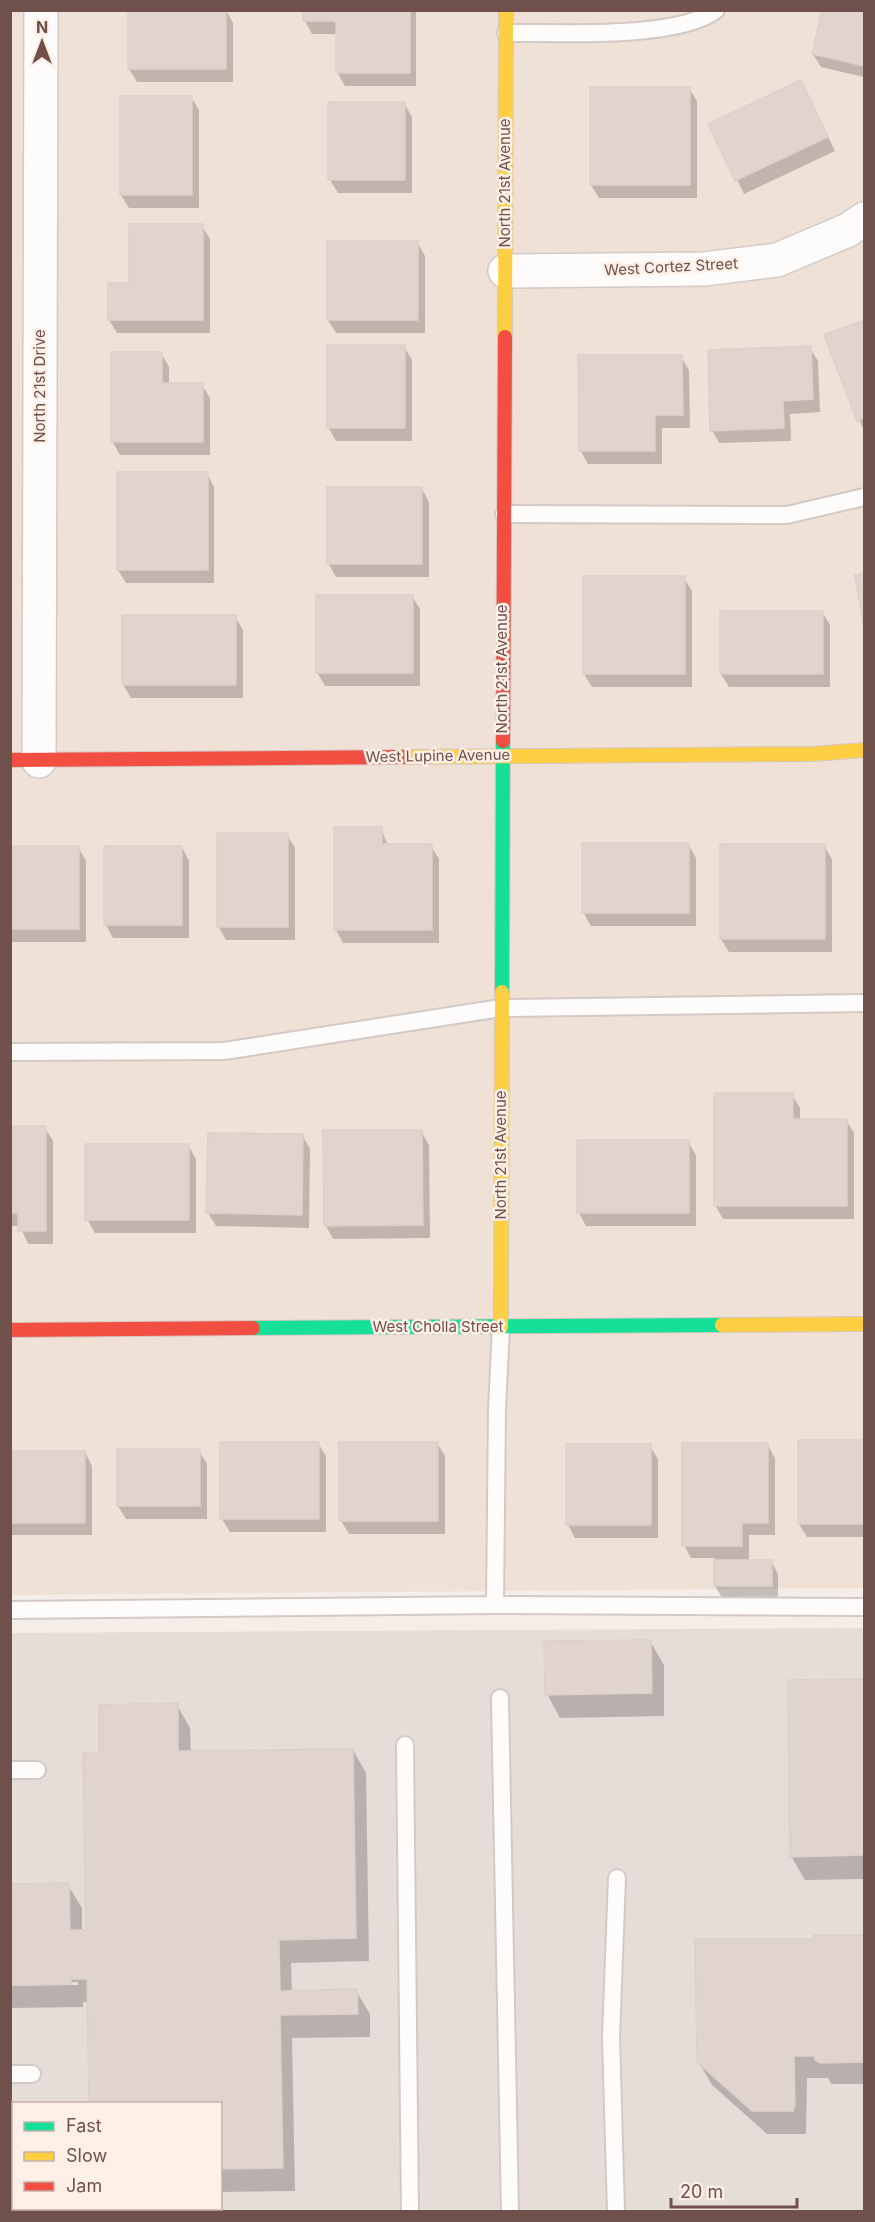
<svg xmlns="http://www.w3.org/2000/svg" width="875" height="2222" font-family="Inter,sans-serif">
<rect width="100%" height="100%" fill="#f5ede7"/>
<!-- residential -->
<path fill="#f0e1d7" d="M 10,11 L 864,11 L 864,1588 L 11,1595 Z"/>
<!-- industrial -->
<path fill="#e6ddd8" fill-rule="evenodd" d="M 864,1628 L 864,2211 L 11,2211 L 10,1633 ZM 14,2104 L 220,2104 L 220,2208 L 14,2208 Z"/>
<!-- shadow -->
<path fill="#0003" d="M 226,10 L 233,23 L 233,82 L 137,82 L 129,69 Z
M 305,10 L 416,10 L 416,86 L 345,86 L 337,72 L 337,34 L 312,34 L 305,21 Z
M 824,10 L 864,10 L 864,77 L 821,67 L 813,54 Z
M 689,88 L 697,101 L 697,198 L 599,198 L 591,185 Z
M 808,95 L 835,151 L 744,194 L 710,124 Z
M 121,97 L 191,97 L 199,110 L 199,208 L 129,208 L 121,195 Z
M 404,103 L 412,117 L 412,193 L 338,193 L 330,180 Z
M 202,226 L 210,239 L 210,333 L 117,333 L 109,320 L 131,285 Z
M 417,242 L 425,256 L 425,333 L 336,333 L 328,320 Z
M 864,321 L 864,431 L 826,336 Z
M 404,347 L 412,360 L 412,441 L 336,441 L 328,427 Z
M 810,348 L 818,361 L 820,412 L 790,414 L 791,441 L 719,443 L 712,430 Z
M 161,353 L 169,367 L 169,385 L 202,385 L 210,398 L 210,455 L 120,455 L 112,441 Z
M 681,357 L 689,370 L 690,428 L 662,428 L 662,464 L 588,464 L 580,450 Z
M 207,473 L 214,487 L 214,583 L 126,583 L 118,570 Z
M 422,489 L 429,502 L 429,577 L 336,577 L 328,563 Z
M 864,575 L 864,619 L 857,576 Z
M 684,578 L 692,591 L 692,687 L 592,687 L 584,674 Z
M 412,596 L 420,609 L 420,686 L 325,686 L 317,672 Z
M 822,612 L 830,625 L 830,687 L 729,687 L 721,674 Z
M 235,616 L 243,630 L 243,698 L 131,698 L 123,685 Z
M 381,828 L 388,846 L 431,846 L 439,859 L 439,943 L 343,943 L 336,930 Z
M 287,835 L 295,848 L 295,940 L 226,940 L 218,926 Z
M 688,844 L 696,858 L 696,926 L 591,926 L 583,912 Z
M 824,846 L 832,859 L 832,952 L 729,952 L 721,939 Z
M 10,847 L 78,847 L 86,861 L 86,942 L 10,942 Z
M 182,847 L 189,861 L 189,938 L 113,938 L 106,925 Z
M 792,1095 L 800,1108 L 800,1120 L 846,1120 L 854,1133 L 854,1219 L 723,1219 L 715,1205 Z
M 10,1128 L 45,1128 L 53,1141 L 53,1244 L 28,1244 L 20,1226 L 10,1226 Z
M 421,1131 L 429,1145 L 430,1238 L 333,1239 L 326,1226 Z
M 209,1135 L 302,1135 L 310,1149 L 309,1228 L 216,1226 L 208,1213 Z
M 579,1142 L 688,1142 L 696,1155 L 696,1226 L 586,1226 L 579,1213 Z
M 188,1145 L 196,1159 L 196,1233 L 95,1233 L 87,1219 Z
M 799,1441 L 864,1441 L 864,1537 L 807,1537 L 799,1524 Z
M 318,1443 L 326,1456 L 326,1532 L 230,1532 L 222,1519 Z
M 437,1443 L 445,1456 L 445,1534 L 349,1534 L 341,1521 Z
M 767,1444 L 775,1458 L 775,1535 L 749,1535 L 749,1561 L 771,1561 L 778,1574 L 778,1599 L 723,1599 L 715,1586 L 715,1558 L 691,1558 L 684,1545 Z
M 650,1446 L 658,1459 L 658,1538 L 575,1538 L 568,1525 Z
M 118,1451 L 199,1451 L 207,1464 L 207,1519 L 126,1519 L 118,1506 Z
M 10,1452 L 85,1452 L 92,1466 L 92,1535 L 10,1535 Z
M 650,1641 L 664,1665 L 664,1716 L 560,1718 L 547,1694 Z
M 864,1680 L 864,1879 L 805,1880 L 791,1856 L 789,1681 Z
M 177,1705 L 190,1728 L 191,1753 L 353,1750 L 366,1773 L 369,1961 L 291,1963 L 292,1992 L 356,1991 L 370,2014 L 370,2037 L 292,2038 L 295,2191 L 220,2192 L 220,2104 L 89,2002 L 83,2002 L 83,2007 L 10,2008 L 10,1986 L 78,1985 L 78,1982 L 10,1983 L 68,1885 L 82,1908 L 82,1932 L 88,1932 L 101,1754 Z
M 815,1936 L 864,1936 L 864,2084 L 831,2084 L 828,2078 L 807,2078 L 806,2134 L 767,2134 L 712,2085 L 698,2061 L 816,1941 Z
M 10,2132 L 14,2132 L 14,2177 L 10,2177 Z"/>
<!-- building -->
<path fill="#e1d4cf" stroke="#ddcfca" stroke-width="1.5" d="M 128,10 L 226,10 L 226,69 L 128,69 Z
M 303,10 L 410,10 L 410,73 L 336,73 L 336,21 L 303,21 Z
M 822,10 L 864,10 L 864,66 L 812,54 Z
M 801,80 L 828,137 L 735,181 L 708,124 Z
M 590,87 L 690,87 L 690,185 L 590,185 Z
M 120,96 L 192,96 L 192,195 L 120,195 Z
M 328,102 L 405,102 L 405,180 L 328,180 Z
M 129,224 L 203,224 L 203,320 L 108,320 L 108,283 L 129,283 Z
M 327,241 L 418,241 L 418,320 L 327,320 Z
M 864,320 L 864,418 L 857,421 L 824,335 Z
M 327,345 L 405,345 L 405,428 L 327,428 Z
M 811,346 L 813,399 L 783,401 L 784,428 L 710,431 L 708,350 Z
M 111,352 L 162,352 L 162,383 L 203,383 L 203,442 L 111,442 Z
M 578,355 L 682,355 L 683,415 L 655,415 L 655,451 L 579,451 Z
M 117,472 L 208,472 L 208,570 L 117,570 Z
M 327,487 L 422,487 L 422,564 L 327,564 Z
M 864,573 L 864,627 L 855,575 Z
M 583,576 L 685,576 L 685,674 L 583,674 Z
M 316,595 L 413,595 L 413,673 L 316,673 Z
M 720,611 L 823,611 L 823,674 L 720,674 Z
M 122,615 L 236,615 L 236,685 L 122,685 Z
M 334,827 L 382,827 L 382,844 L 432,844 L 432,930 L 334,930 Z
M 217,833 L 288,833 L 288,927 L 217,927 Z
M 582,843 L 689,843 L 689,913 L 582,913 Z
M 720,844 L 825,844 L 825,939 L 720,939 Z
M 10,846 L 79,846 L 79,929 L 10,929 Z
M 104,846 L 182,846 L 182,925 L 104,925 Z
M 714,1093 L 793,1093 L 793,1119 L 847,1119 L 847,1206 L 714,1206 Z
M 10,1126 L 46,1126 L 46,1231 L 18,1231 L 18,1213 L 10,1213 Z
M 323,1130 L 422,1130 L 423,1225 L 324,1226 Z
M 208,1133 L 303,1134 L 302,1215 L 206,1213 Z
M 577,1140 L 689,1140 L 689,1213 L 577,1213 Z
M 85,1144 L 189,1144 L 189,1220 L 85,1220 Z
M 798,1440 L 864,1440 L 864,1524 L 798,1524 Z
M 220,1442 L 319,1442 L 319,1519 L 220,1519 Z
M 339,1442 L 438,1442 L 438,1521 L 339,1521 Z
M 682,1443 L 768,1443 L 768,1523 L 742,1523 L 742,1546 L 682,1546 Z
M 566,1444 L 651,1444 L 651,1525 L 566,1525 Z
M 117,1449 L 200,1449 L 200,1506 L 117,1506 Z
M 10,1451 L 85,1451 L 85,1523 L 10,1523 Z
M 714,1560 L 772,1560 L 772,1586 L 714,1586 Z
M 651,1640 L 652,1693 L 545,1695 L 544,1641 Z
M 864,1679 L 864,1855 L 790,1857 L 788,1680 Z
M 178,1703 L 178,1751 L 353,1749 L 356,1938 L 279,1940 L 280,1991 L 357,1989 L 358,2014 L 280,2015 L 283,2168 L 220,2169 L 220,2104 L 89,2104 L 87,1979 L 71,1979 L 71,1984 L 10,1985 L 10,1884 L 69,1883 L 70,1930 L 86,1930 L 83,1753 L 99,1753 L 99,1705 Z
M 814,1935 L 864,1935 L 864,2062 L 821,2063 L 816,2061 L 814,2056 L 794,2056 L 795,2105 L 793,2111 L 752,2111 L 697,2062 L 695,1939 L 814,1939 Z
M 10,2130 L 14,2130 L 14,2171 L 10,2171 Z"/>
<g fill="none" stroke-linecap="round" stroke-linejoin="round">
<defs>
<path id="lane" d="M 506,33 C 557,32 677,40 716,10
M 504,514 L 787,515 L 864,497
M 10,1052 L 224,1051 L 501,1008 L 864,1003
M 495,1605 L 497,1409 L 501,1327
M 10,1610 L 495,1605 L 864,1607
M 500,1698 L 510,2212
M 405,1745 L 410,2212
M 10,1770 L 37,1770
M 10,2074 L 32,2074
M 616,2212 L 611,2037 L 617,1878"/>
<path id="street" d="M 505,271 L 704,269 L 777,260 L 848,230 L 864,219
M 39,761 L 41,10"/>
<path id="fast" d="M 502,992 L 503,741
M 253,1328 L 722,1325"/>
<path id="slow" d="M 505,337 L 506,10
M 404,757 L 813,754 L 864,750
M 722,1325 L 864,1324
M 501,1327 L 502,992"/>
<path id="jam" d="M 503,741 L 505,337
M 10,760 L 404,757
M 10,1330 L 253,1328"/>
</defs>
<!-- lane casing -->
<use href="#lane" stroke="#d3c9c5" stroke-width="20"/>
<!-- street casing -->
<use href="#street" stroke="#d3c9c5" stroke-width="36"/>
<!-- fast casing -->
<use href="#fast" stroke="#d4c8c4" stroke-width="16"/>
<!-- slow casing -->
<use href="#slow" stroke="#d4c8c4" stroke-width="16"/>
<!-- jam casing -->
<use href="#jam" stroke="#d4c8c4" stroke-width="16"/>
<!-- lane -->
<use href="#lane" stroke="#fefcfb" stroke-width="16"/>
<!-- street -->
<use href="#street" stroke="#fefcfb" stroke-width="33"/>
<!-- fast -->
<use href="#fast" stroke="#16e098" stroke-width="14"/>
<!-- slow -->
<use href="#slow" stroke="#ffcf43" stroke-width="14"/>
<!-- jam -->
<use href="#jam" stroke="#f24e42" stroke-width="14"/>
</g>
<g text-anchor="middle" stroke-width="5" stroke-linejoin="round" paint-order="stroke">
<!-- street labels -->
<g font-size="15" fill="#70504a" stroke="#fef0e7">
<text transform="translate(505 183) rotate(-90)" y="5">North 21st Avenue</text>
<text transform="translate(671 267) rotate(-3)" y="5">West Cortez Street</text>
<text transform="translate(40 386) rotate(-90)" y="5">North 21st Drive</text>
<text transform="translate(502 669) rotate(-90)" y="5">North 21st Avenue</text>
<text transform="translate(438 756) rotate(-1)" y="5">West Lupine Avenue</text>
<text transform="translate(501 1155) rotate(-90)" y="5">North 21st Avenue</text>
<text x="438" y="1332">West Cholla Street</text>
</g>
</g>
<!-- border -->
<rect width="875" height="2222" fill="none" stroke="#70504a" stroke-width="24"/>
<!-- legend -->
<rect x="12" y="2102" width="210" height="108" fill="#fef0e7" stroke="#c5b0a8" stroke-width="1.5"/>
<rect x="24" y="2122" width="30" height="9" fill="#16e098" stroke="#c5b0a8" stroke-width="1.5"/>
<text x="66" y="2132" font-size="18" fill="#70504a">Fast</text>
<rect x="24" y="2152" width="30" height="9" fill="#ffcf43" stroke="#c5b0a8" stroke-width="1.5"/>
<text x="66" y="2162" font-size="18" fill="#70504a">Slow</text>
<rect x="24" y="2182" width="30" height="9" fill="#f24e42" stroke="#c5b0a8" stroke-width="1.5"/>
<text x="66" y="2192" font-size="18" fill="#70504a">Jam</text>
<!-- north arrow -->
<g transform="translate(42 42)" stroke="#fef0e7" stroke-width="4.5" paint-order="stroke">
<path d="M0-4.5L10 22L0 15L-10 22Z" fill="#70504a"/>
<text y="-9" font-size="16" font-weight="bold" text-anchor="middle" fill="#70504a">N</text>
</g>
<!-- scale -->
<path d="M671 2198v9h126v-9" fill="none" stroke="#70504a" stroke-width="3"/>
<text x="680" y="2198" font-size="18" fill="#70504a" stroke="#fef0e7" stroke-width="4.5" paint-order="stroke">20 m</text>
</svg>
